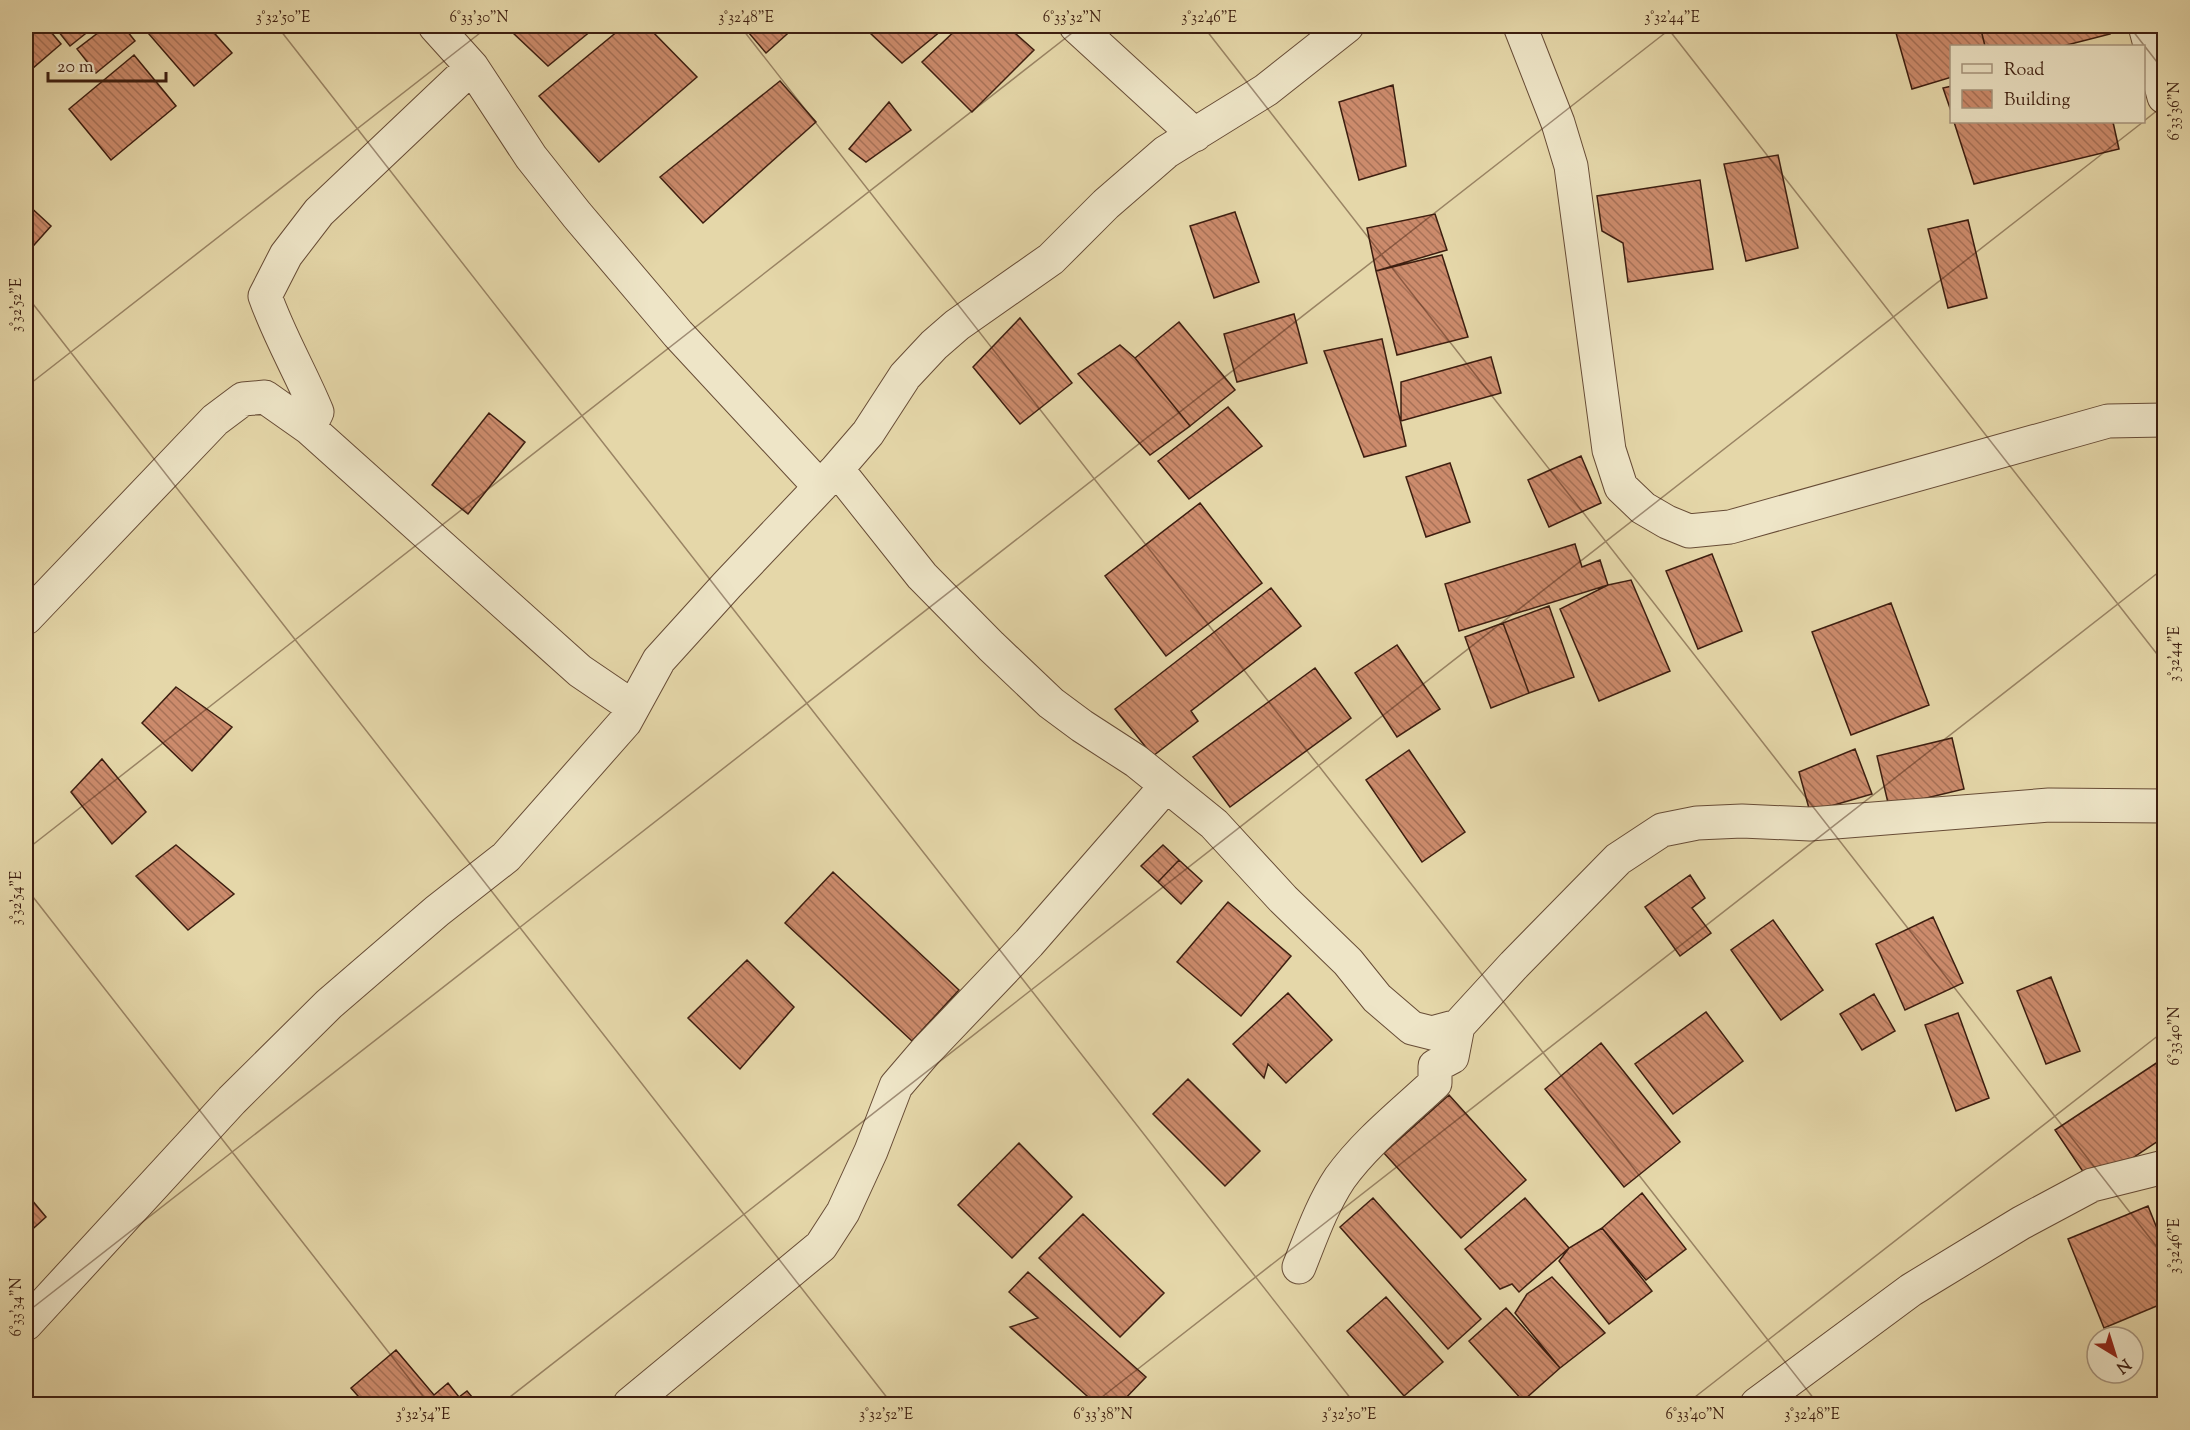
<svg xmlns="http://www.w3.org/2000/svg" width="2190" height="1430" font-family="'Sorts Mill Goudy',serif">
<defs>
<pattern id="building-back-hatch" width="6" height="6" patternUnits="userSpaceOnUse" patternTransform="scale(1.5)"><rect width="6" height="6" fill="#cc8b6c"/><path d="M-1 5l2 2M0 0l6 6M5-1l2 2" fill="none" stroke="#a77157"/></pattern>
</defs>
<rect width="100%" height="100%" fill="#e5d7a9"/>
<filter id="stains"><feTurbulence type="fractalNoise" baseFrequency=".00333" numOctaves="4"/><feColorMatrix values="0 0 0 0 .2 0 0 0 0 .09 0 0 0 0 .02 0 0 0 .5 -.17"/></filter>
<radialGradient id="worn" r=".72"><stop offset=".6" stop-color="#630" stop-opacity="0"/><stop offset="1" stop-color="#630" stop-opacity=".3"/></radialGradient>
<!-- building -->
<path fill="url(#building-back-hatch)" stroke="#3d1e10" stroke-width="1.5" d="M 26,26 L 46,26 L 61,44 L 26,74 Z
M 54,26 L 95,26 L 70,46 Z
M 107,26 L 123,26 L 135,41 L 96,73 L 77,49 Z
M 142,26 L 208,26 L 232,53 L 194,86 Z
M 519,26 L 597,26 L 548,66 L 512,32 Z
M 624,26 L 647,26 L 697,77 L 599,162 L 539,96 Z
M 743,26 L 796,26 L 766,53 Z
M 876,26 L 947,26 L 902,63 L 868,31 Z
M 960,26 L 1007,26 L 1034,50 L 972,112 L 922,62 Z
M 1894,26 L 1980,26 L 1985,46 L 1952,46 L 1952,77 L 1912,89 Z
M 1980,26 L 2107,26 L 2110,34 L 2063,46 L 1985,46 Z
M 134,55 L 176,106 L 111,160 L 69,109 Z
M 780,81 L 816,122 L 703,223 L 660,177 Z
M 1393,85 L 1406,166 L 1359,180 L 1339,102 Z
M 1952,86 L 1952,114 L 1943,88 Z
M 889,102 L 911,130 L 866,162 L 849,149 Z
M 1954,122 L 2113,122 L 2119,149 L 1974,184 Z
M 1778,155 L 1798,248 L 1746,261 L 1724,164 Z
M 1700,180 L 1713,269 L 1628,282 L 1623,243 L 1602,231 L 1597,196 Z
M 26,203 L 51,226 L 26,254 Z
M 1235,212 L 1259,282 L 1214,298 L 1190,226 Z
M 1435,214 L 1447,250 L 1376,271 L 1367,228 Z
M 1968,220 L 1987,298 L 1948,308 L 1928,229 Z
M 1442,255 L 1468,337 L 1397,355 L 1376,271 Z
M 1294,314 L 1307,363 L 1237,382 L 1224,334 Z
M 1020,318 L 1072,383 L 1020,424 L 973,367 Z
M 1179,322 L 1235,390 L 1190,426 L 1135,358 Z
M 1382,339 L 1406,446 L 1364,457 L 1324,351 Z
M 1120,345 L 1135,358 L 1190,426 L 1150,455 L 1078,374 Z
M 1491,357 L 1501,393 L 1401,421 L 1401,382 Z
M 1228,407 L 1262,446 L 1189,499 L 1158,461 Z
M 489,413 L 525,442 L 468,514 L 432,485 Z
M 1581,456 L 1601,503 L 1549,527 L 1528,480 Z
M 1450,463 L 1470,522 L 1426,537 L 1406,477 Z
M 1200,503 L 1262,583 L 1166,656 L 1105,576 Z
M 1575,544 L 1582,567 L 1600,560 L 1608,585 L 1459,631 L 1445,584 Z
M 1712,554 L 1742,631 L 1698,649 L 1666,571 Z
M 1631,580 L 1670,671 L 1599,701 L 1560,609 L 1608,585 Z
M 1271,588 L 1301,626 L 1191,711 L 1198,721 L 1153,756 L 1115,709 Z
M 1891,603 L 1929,705 L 1851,735 L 1812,632 Z
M 1549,606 L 1574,677 L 1529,693 L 1503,623 Z
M 1503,623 L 1529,693 L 1491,708 L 1465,637 Z
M 1397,645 L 1440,709 L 1397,737 L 1355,673 Z
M 1315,668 L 1351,718 L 1230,807 L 1193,757 Z
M 176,687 L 232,727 L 192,771 L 142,723 Z
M 1952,738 L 1964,789 L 1889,807 L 1877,756 Z
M 1855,749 L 1872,794 L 1810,812 L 1799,772 Z
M 1409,750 L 1465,832 L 1422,862 L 1366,780 Z
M 102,759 L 146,812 L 112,844 L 71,792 Z
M 176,845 L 234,894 L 188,930 L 136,876 Z
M 1163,845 L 1179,860 L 1158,882 L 1141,866 Z
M 1179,860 L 1202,881 L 1181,904 L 1158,882 Z
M 833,872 L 959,990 L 912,1041 L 785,923 Z
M 1690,875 L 1705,898 L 1692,908 L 1711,933 L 1680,956 L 1645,907 Z
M 1228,902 L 1291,956 L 1241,1016 L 1177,962 Z
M 1933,917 L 1963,983 L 1905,1010 L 1876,944 Z
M 1773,920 L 1823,990 L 1781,1020 L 1731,950 Z
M 747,960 L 794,1007 L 740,1069 L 688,1018 Z
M 2051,977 L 2080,1051 L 2046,1064 L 2017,991 Z
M 1288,993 L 1332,1040 L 1286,1083 L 1268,1064 L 1264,1078 L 1233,1044 Z
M 1874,994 L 1895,1031 L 1862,1050 L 1840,1014 Z
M 1706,1012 L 1743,1061 L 1673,1114 L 1635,1064 Z
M 1958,1013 L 1989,1098 L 1956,1111 L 1925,1025 Z
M 1601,1043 L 1680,1142 L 1624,1187 L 1545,1089 Z
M 2164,1058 L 2164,1137 L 2092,1185 L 2055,1130 Z
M 1188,1079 L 1260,1151 L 1225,1186 L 1153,1114 Z
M 1449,1095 L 1526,1180 L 1461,1238 L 1384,1153 Z
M 1019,1143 L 1072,1197 L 1012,1258 L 958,1205 Z
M 26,1193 L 46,1217 L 26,1235 Z
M 1642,1193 L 1686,1249 L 1646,1280 L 1602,1228 Z
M 1373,1198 L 1481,1319 L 1448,1349 L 1340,1227 Z
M 1525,1198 L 1569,1248 L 1519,1292 L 1512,1284 L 1500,1289 L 1465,1249 Z
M 2148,1206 L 2164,1246 L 2164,1303 L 2104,1328 L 2068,1239 Z
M 1083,1214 L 1164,1293 L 1120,1337 L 1039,1258 Z
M 1602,1228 L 1652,1291 L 1609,1324 L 1559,1261 L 1569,1248 Z
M 1028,1272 L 1146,1377 L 1120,1404 L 1096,1404 L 1010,1327 L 1038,1318 L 1009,1292 Z
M 1552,1277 L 1605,1333 L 1560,1368 L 1515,1313 L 1527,1294 Z
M 1386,1297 L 1443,1362 L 1404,1396 L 1347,1331 Z
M 1506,1308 L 1560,1368 L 1523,1401 L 1469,1341 Z
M 396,1350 L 434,1395 L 448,1383 L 459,1397 L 467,1391 L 478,1404 L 365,1404 L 351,1388 Z"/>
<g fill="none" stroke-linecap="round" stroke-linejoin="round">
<defs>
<path id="minor" d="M 435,26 L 472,67 L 531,157 L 577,215 L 678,334 L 820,487
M 1076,26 L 1195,135
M 1520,26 L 1558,123 L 1571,166 L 1609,450 L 1621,487 L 1643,508 L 1667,522 L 1689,531 L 1730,527 L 2108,421 L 2164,420
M 2145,26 L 2164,97
M 309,428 L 317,412 C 301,373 279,336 265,296 L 286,255 L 319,212 L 472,67
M 837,469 L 922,576 L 991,646 L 1051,703 L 1082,726 L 1136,761 L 1214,824 L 1283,899 L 1348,962 L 1377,998 L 1412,1028 L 1432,1033 L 1458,1026
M 26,618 L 215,420 L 243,399 L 265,397 L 309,428 L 580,671 L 633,707
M 1299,1267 C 1311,1237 1322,1205 1340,1178 C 1366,1142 1403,1113 1435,1083 L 1435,1066 L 1452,1057 L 1458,1026 L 1514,965 L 1618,859 L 1662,830 L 1697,823 L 1742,821 L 1810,824 L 2049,805 L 2164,806
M 26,1324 L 232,1100 L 329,1004 L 437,911 L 506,857 L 625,722 L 659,660 L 727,585 L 837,469 L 868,433 L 905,376 L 934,345 L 957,325 L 1051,259 L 1106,204 L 1166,152 L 1266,90 L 1347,26
M 630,1404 L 821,1246 L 843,1212 L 871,1151 L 896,1086 L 926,1051 L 1029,943 L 1166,786
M 1757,1404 L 1911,1290 L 2021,1223 L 2092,1185 L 2164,1167"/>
</defs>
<!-- minor casing -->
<use href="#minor" stroke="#674c36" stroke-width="35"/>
<!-- minor -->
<use href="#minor" stroke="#eee5c7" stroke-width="33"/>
</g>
<!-- ticks -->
<path fill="none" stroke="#3d1e10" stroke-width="1.5" stroke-opacity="0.45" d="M 277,26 L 1355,1404M 740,26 L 1818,1404M 1203,26 L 2164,1256M 1666,26 L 2164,663M 2129,26 L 2164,71M 2144,121 L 2164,105M 26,295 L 892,1404M 26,387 L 489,26M 26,850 L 1081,26M 26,888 L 429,1404M 26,1313 L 1674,26M 501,1404 L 2143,122M 1093,1404 L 2164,568M 1686,1404 L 2164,1031"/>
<!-- margin -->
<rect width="2190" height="1430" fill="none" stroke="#e5d7a9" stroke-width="66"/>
<!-- legend -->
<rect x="1950" y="45" width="195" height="78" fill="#eee5c7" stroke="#a7957e" stroke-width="1.5"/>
<rect x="1962" y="64" width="30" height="9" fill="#eee5c7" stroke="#a7957e" stroke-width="1.5"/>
<text x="2004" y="75" font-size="18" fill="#3d1e10">Road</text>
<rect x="1962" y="90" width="30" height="18" fill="url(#building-back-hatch)" stroke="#a7957e" stroke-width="1.5"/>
<text x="2004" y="105" font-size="18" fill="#3d1e10">Building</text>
<!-- north arrow -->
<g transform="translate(2115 1355) rotate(142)"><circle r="28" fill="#eee5c7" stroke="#a7957e" stroke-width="1.5"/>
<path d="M0-4.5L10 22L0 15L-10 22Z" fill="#8f2418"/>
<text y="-9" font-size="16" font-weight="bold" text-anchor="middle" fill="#3d1e10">N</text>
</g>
<!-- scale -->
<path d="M48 72v9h118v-9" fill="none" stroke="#3d1e10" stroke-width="3"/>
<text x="57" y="72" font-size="18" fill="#3d1e10" stroke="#eee5c7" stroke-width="4.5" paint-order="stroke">20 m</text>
<rect x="33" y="33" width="2124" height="1364" fill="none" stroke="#3d1e10" stroke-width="2"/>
<g font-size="15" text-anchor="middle" fill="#3d1e10">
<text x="283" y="22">3°32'50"E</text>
<text x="479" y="22">6°33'30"N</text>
<text x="746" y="22">3°32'48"E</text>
<text x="1072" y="22">6°33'32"N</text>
<text x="1209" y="22">3°32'46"E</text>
<text x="1672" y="22">3°32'44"E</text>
<text transform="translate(2174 111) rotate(-90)" y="5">6°33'36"N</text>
<text transform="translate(16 305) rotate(-90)" y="5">3°32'52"E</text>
<text transform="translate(2174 654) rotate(-90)" y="5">3°32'44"E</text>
<text transform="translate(16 898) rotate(-90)" y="5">3°32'54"E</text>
<text transform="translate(2174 1036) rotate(-90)" y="5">6°33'40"N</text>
<text transform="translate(2174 1246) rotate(-90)" y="5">3°32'46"E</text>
<text transform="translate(16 1307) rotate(-90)" y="5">6°33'34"N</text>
<text x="423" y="1419">3°32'54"E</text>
<text x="886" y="1419">3°32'52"E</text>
<text x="1103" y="1419">6°33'38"N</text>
<text x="1349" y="1419">3°32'50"E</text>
<text x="1695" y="1419">6°33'40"N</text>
<text x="1812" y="1419">3°32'48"E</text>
</g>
<rect width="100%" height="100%" filter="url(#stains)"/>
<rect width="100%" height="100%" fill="url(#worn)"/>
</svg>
